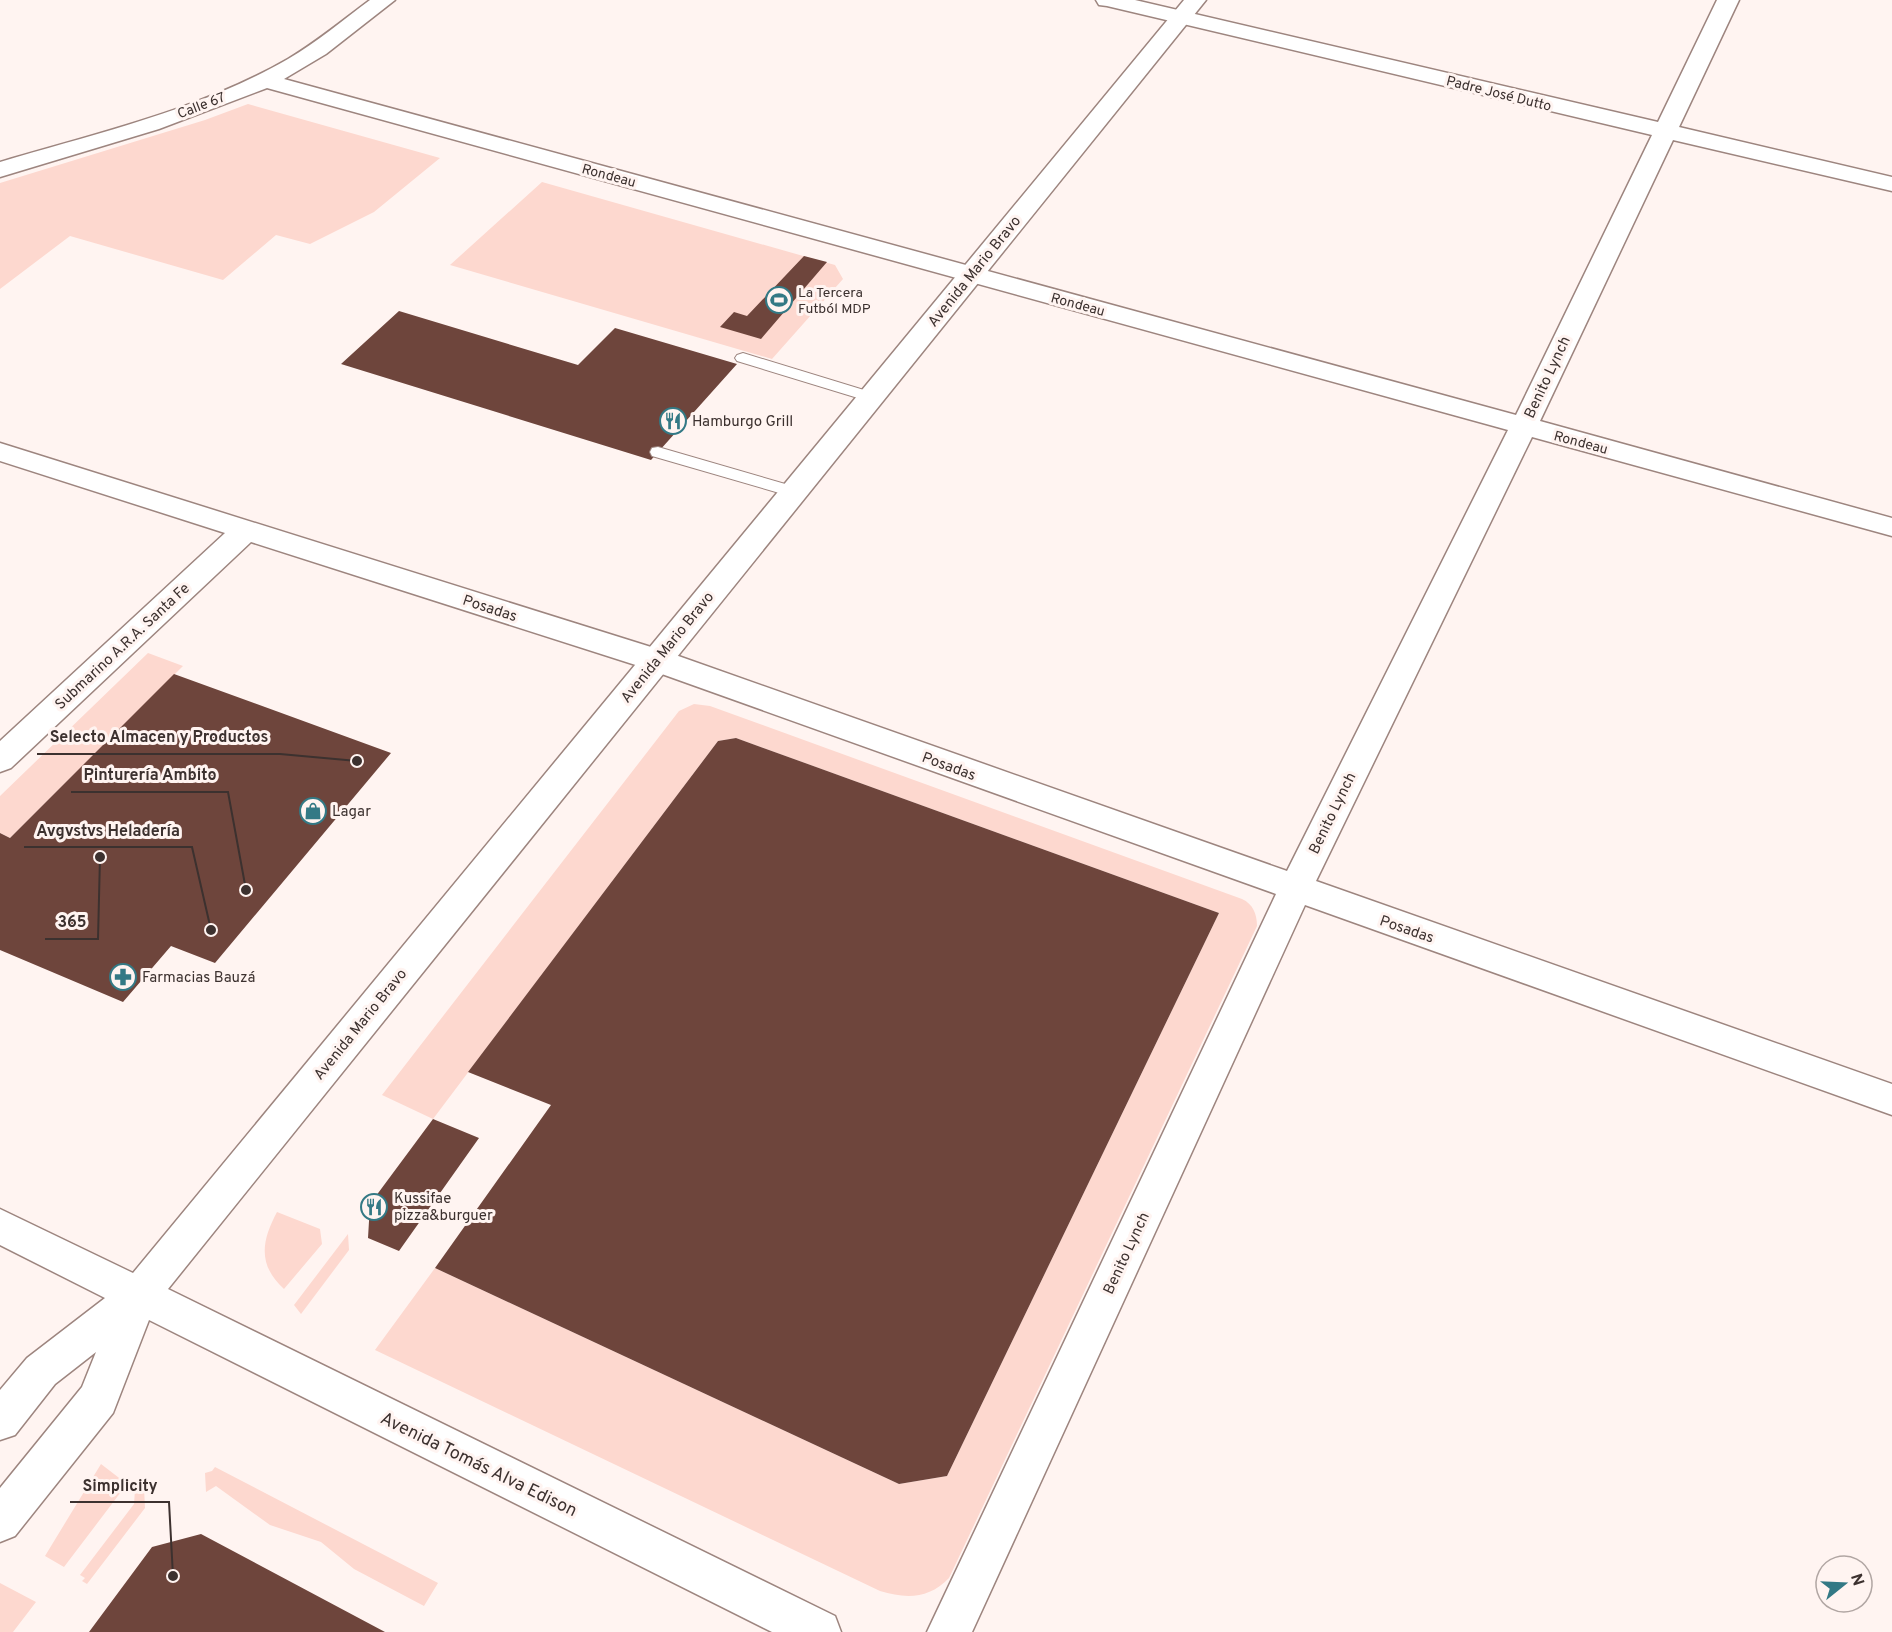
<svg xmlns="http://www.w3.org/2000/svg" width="1892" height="1632" font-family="Overpass,sans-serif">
<rect width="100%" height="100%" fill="#fff4f1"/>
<!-- green -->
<path fill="#fdd8cf" d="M 248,104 L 440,158 L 374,212 L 310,244 L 276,235 L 223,280 L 70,236 L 0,289 L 0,183 L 205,120 Z
M 542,182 L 835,265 L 843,279 L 772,359 L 450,265 Z
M 148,653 L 183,666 L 10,838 L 0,833 L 0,796 Z
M 694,704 L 710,706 L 1242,899 C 1253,904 1257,914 1257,926 L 949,1578 C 929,1599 906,1599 880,1591 L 375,1350 L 435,1268 L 899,1484 L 947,1476 L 1219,913 L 736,738 L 718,741 L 433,1119 L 382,1095 L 679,711 Z
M 277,1212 L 320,1229 L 322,1244 L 284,1289 C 258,1265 261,1242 277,1212 Z
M 348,1234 L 349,1250 L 301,1314 L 294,1305 Z
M 101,1464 L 127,1484 L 64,1567 L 45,1556 Z
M 215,1467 L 438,1583 L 424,1606 L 354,1569 L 321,1542 L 270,1525 L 216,1486 L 206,1492 L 205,1473 L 212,1471 Z
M 144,1488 L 145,1508 L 87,1584 L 82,1581 L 85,1578 L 80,1575 L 134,1504 L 135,1490 Z
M 0,1583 L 36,1602 L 13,1632 L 0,1632 Z"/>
<!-- building -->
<path fill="#6e453c" d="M 804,256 L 827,262 L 761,339 L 720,327 L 734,312 L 747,316 Z
M 399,311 L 578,365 L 615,328 L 737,364 L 651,460 L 341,364 Z
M 174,674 L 391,753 L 215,963 L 171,946 L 123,1002 L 0,950 L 0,833 L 10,838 Z
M 736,738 L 1219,913 L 947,1476 L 899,1484 L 435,1268 L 551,1105 L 468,1072 L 718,741 Z
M 433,1119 L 479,1138 L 399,1251 L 368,1238 L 370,1204 Z
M 201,1534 L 385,1632 L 89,1632 L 152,1547 Z"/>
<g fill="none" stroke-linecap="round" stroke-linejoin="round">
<defs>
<path id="service" d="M 743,353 L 877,394 L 879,397 L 871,402 L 737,361 L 735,358 L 737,355 Z
M 658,447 L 799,488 L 801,492 L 799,496 L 793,497 L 652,456 L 650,452 L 652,448 Z"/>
<path id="minor" d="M 370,0 L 395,0 L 326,54 L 284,79 L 1516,415 L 1652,135 L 1107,6 L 1099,5 L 1096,0 L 1135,0 L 1658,122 L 1717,0 L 1739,0 L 1679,127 L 1892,177 L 1892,191 L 1673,140 L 1540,421 L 1892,518 L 1892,536 L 1532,437 L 1316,881 L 1892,1084 L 1892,1115 L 1305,905 L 972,1632 L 927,1632 L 1276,894 L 645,668 L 251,542 L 11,768 L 0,772 L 0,741 L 225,533 L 0,461 L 0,443 L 667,652 L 1287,871 L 1508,430 L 267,88 L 159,129 L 0,177 L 0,162 C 97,133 200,110 288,59 C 317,42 343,20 370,0 Z"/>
<path id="secondary" d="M 1184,0 L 1206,0 L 168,1289 L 835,1616 L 841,1632 L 772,1632 L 149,1320 L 113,1413 L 15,1536 L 0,1542 L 0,1488 L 82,1387 L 96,1352 L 55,1384 L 15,1435 L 0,1440 L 0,1390 L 27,1358 L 105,1298 L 0,1245 L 0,1209 L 133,1273 Z"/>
</defs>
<!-- service casing -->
<use href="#service" stroke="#9d857f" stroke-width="2"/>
<!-- minor casing -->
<use href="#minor" stroke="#9d857f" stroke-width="3"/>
<!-- secondary casing -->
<use href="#secondary" stroke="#9d857f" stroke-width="3"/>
<!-- service -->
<use href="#service" fill="#fff" fill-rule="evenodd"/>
<!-- minor -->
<use href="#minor" fill="#fff" fill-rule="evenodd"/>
<!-- secondary -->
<use href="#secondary" fill="#fff" fill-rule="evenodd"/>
</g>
<!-- icons -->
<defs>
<symbol id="stadium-ring" viewBox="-11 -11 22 22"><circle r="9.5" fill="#fff4f1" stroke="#337985" stroke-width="1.5"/><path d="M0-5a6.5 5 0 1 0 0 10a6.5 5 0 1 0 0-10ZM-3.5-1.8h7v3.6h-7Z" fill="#337985"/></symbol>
<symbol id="restaurant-ring" viewBox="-11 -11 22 22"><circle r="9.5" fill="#fff4f1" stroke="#337985" stroke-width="1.5"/><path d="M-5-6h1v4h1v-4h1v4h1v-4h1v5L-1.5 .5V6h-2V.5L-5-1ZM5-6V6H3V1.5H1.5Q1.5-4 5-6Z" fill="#337985"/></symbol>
<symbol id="shop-ring" viewBox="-11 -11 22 22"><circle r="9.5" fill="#fff4f1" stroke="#337985" stroke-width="1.5"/><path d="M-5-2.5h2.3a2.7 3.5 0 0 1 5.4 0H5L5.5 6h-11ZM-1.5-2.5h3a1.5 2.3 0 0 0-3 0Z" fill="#337985"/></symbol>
<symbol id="pharmacy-ring" viewBox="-11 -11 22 22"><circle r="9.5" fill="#fff4f1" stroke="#337985" stroke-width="1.5"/><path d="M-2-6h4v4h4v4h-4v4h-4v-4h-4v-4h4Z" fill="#337985"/></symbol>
</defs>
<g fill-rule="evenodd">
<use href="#stadium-ring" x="764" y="285" width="30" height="30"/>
<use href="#restaurant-ring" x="658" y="406" width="30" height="30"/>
<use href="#shop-ring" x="298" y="796" width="30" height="30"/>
<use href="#pharmacy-ring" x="108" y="962" width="30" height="30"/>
<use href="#restaurant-ring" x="359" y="1192" width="30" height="30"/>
</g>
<g text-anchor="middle" stroke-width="6" stroke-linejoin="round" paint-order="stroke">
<!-- far-street labels -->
<g font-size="14" fill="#3c312f" stroke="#fff4f1">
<text transform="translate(1499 93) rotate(14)" y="5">Padre José Dutto</text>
<text transform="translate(201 105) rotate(-21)" y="5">Calle 67</text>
<text transform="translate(609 175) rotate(15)" y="5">Rondeau</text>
<text transform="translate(1078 304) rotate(15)" y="5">Rondeau</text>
<text transform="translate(1581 442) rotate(15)" y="5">Rondeau</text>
</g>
<!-- far-poi labels -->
<g font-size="14" fill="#3c312f" stroke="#fff4f1" text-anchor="start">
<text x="798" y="297">La Tercera<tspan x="798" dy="16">Futból MDP</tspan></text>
</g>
<!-- street labels -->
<g font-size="15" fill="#3c312f" stroke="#fff4f1">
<text transform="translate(974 271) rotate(-51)" y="5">Avenida Mario Bravo</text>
<text transform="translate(1547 377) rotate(-65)" y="5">Benito Lynch</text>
<text transform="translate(490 608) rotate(18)" y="5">Posadas</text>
<text transform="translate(122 646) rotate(-43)" y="5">Submarino A.R.A. Santa Fe</text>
<text transform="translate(667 647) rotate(-51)" y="5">Avenida Mario Bravo</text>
<text transform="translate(949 766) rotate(20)" y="5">Posadas</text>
<text transform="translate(1332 813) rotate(-64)" y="5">Benito Lynch</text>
<text transform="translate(1407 929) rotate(19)" y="5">Posadas</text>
<text transform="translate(360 1024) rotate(-51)" y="5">Avenida Mario Bravo</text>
<text transform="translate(1126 1253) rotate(-65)" y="5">Benito Lynch</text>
</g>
<!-- poi labels -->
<g font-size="15" fill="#3c312f" stroke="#fff4f1" text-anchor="start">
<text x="692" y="426">Hamburgo Grill</text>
<text x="332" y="816">Lagar</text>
<text x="142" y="982">Farmacias Bauzá</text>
<text x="394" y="1203">Kussifae<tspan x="394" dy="17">pizza&amp;burguer</tspan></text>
</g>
<!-- near-street labels -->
<g font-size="18" fill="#3c312f" stroke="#fff4f1">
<text transform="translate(479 1464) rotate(26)" y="6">Avenida Tomás Alva Edison</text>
</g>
</g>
<!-- callouts -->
<path fill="none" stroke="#3c312f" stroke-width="2" d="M357 761L280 754H37M246 890L228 792H71M211 930L192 847H24M100 857L98 939H45M173 1576L169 1502H70"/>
<g fill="#3c312f" stroke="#fff4f1" stroke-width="2">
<circle cx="357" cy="761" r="6"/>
<circle cx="246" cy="890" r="6"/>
<circle cx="211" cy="930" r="6"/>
<circle cx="100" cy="857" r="6"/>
<circle cx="173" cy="1576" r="6"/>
</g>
<g font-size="16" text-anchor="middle" font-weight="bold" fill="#3c312f" stroke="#fff4f1" stroke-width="6" stroke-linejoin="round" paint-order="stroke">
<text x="159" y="742">Selecto Almacen y Productos</text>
<text x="150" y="780">Pinturería Ambito</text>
<text x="108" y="836">Avgvstvs Heladería</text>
<text x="72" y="927">365</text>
<text x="120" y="1491">Simplicity</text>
</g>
<!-- north arrow -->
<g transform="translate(1844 1584) rotate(72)"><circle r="28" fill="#fff4f1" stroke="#b1a6a3" stroke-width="1.5"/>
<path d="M0-4.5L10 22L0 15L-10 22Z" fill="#337985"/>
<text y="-9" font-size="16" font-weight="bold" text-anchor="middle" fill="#3c312f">N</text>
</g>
</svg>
